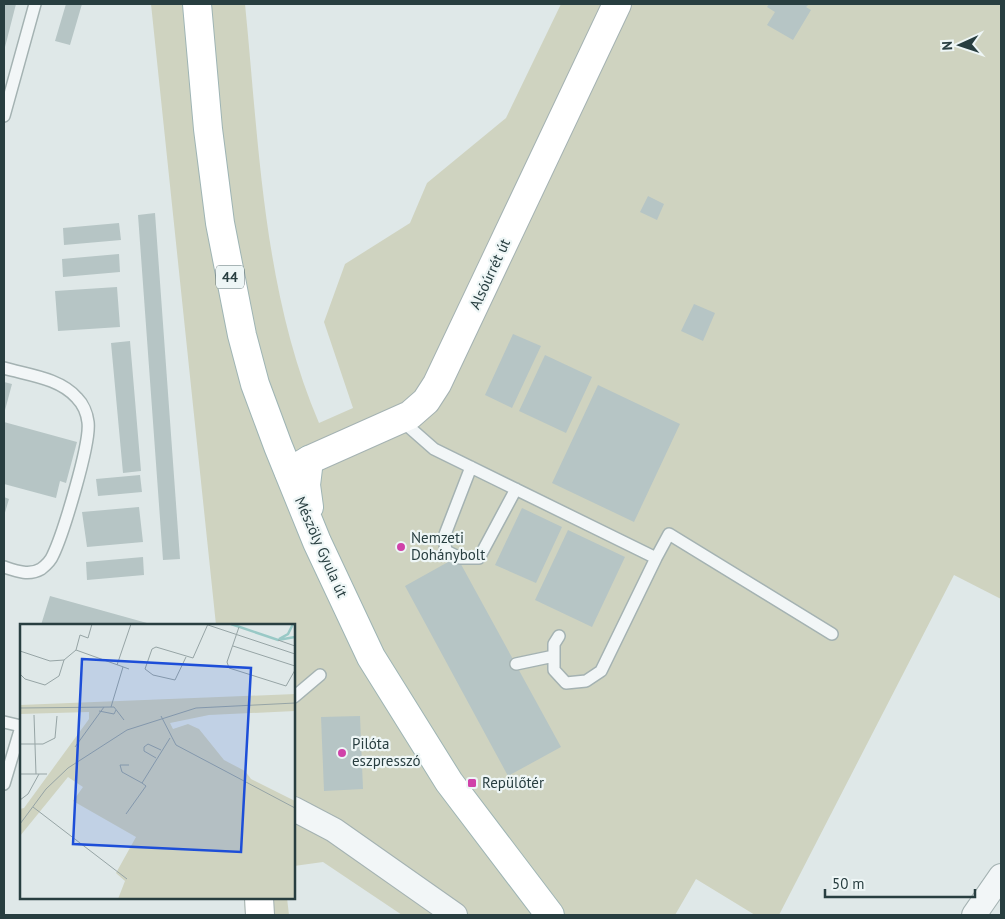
<svg xmlns="http://www.w3.org/2000/svg" width="1005" height="919" font-family="'PT Sans',sans-serif">
<rect width="100%" height="100%" fill="#dfe8e8"/>
<!-- green -->
<path fill="#cfd3c0" d="M 151,4 L 245,4 C 259,144 263,292 319,423 L 353,408 L 324,322 L 345,264 L 410,223 L 427,183 L 506,118 L 561,4 L 1001,4 L 1001,599 L 954,575 L 779,915 L 755,915 L 696,879 L 675,915 L 402,915 L 323,862 L 294,866 L 294,625 L 216,625 Z
M 244,898 L 287,898 L 289,915 L 245,915 Z"/>
<!-- building -->
<path fill="#b6c5c5" d="M 4,4 L 16,4 L 4,51 Z
M 66,4 L 82,4 L 70,45 L 55,41 Z
M 769,4 L 809,4 L 806,7 L 811,10 L 793,40 L 767,25 L 775,12 L 767,7 Z
M 648,196 L 664,204 L 657,220 L 640,212 Z
M 155,213 L 180,559 L 163,560 L 138,215 Z
M 119,223 L 121,240 L 64,245 L 63,228 Z
M 119,254 L 120,272 L 63,277 L 62,259 Z
M 117,287 L 120,327 L 58,331 L 55,291 Z
M 694,304 L 715,313 L 703,341 L 681,331 Z
M 513,334 L 541,346 L 512,408 L 485,395 Z
M 130,341 L 141,471 L 123,473 L 111,343 Z
M 545,355 L 592,377 L 566,433 L 519,411 Z
M 4,382 L 12,384 L 4,414 Z
M 598,385 L 680,424 L 634,522 L 552,483 Z
M 4,422 L 77,442 L 66,483 L 60,481 L 56,498 L 4,484 Z
M 140,475 L 142,492 L 98,496 L 96,479 Z
M 4,497 L 9,499 L 4,516 Z
M 139,507 L 143,542 L 87,547 L 82,512 Z
M 522,508 L 562,527 L 536,583 L 495,565 Z
M 568,530 L 625,557 L 592,627 L 535,600 Z
M 143,557 L 144,575 L 87,580 L 86,562 Z
M 457,557 L 561,747 L 508,776 L 405,586 Z
M 50,596 L 147,623 L 147,625 L 41,625 Z
M 360,716 L 363,789 L 324,791 L 321,717 Z"/>
<g fill="none" stroke-linecap="round" stroke-linejoin="round">
<defs>
<path id="lane" d="M 4,116 L 35,4
M 4,368 C 28,375 60,378 77,398 C 83,404 87,414 88,422 C 91,443 63,534 53,555 C 51,560 45,566 41,569 C 29,576 16,571 4,567
M 401,420 L 434,449 L 656,558 L 669,534 L 832,634
M 471,467 L 444,537 L 446,551 L 460,558 L 479,558 L 516,489
M 559,636 L 554,644 L 554,670 L 566,683 L 586,681 L 601,671 L 656,558
M 516,664 L 554,656
M 294,697 L 320,675
M 4,722 L 21,726
M 4,784 L 21,727"/>
<path id="street" d="M 294,809 L 334,830 L 455,915
M 974,915 L 1001,876"/>
<path id="secondary" d="M 289,472 L 309,460 L 410,415 L 426,401 L 437,384 L 617,4
M 259,898 L 260,915"/>
<path id="primary" d="M 197,4 L 208,129 L 220,223 L 242,335 L 255,384 L 278,446 L 317,542 L 371,657 L 449,782 L 550,915
M 309,507 L 306,485 L 309,460"/>
</defs>
<!-- lane casing -->
<use href="#lane" stroke="#a4b2b2" stroke-width="14"/>
<!-- street casing -->
<use href="#street" stroke="#a4b2b2" stroke-width="26"/>
<!-- secondary casing -->
<use href="#secondary" stroke="#a4b2b2" stroke-width="30"/>
<!-- primary casing -->
<use href="#primary" stroke="#9eb4b4" stroke-width="30"/>
<!-- lane -->
<use href="#lane" stroke="#f2f6f7" stroke-width="11"/>
<!-- street -->
<use href="#street" stroke="#f2f6f7" stroke-width="24"/>
<!-- secondary -->
<use href="#secondary" stroke="#fff" stroke-width="28"/>
<!-- primary -->
<use href="#primary" stroke="#fff" stroke-width="28"/>
</g>
<!-- markers -->
<g fill="#d042a9" stroke="#eef6f6" stroke-width="2">
<circle cx="401" cy="547" r="5"/>
<circle cx="342" cy="753" r="5"/>
<rect x="467" y="778" width="10" height="10" rx="2.5"/>
</g>
<g text-anchor="middle" stroke-width="4.5" stroke-linejoin="round" paint-order="stroke">
<!-- shield labels -->
<rect fill="#eef6f6" stroke="#637577" stroke-width="1" x="216" y="265.5" width="28" height="23" rx="4"/>
<g font-size="14" font-weight="bold" fill="#283e40">
<text x="230" y="282">44</text>
</g>
<!-- street labels -->
<g font-size="15" fill="#283e40" stroke="#eef6f6">
<text transform="translate(490 274) rotate(-65)" y="5">Alsóúrrét út</text>
<text transform="translate(321 547) rotate(66)" y="5">Mészöly Gyula út</text>
</g>
<!-- poi labels -->
<g font-size="15" fill="#283e40" stroke="#eef6f6" text-anchor="start">
<text x="411" y="543">Nemzeti<tspan x="411" dy="17">Dohánybolt</tspan></text>
<text x="352" y="749">Pilóta<tspan x="352" dy="17">eszpresszó</tspan></text>
<text x="482" y="788">Repülőtér</text>
</g>
</g>
<!-- overview -->
<g transform="translate(20 624)">
<rect width="275" height="275" fill="#dfe8e8"/>
<path d="M 275,70 L 275,87 L 189,91 L 150,99 L 153,105 L 168,100 L 179,105 L 204,136 L 225,147 L 231,155 L 275,177 L 275,275 L 98,275 L 105,257 L 96,249 L 116,213 L 53,177 L 63,163 L 48,153 L 0,212 L 0,185 L 4,184 L 69,95 L 69,88 L 0,90 L 0,81 Z" fill="#cfd3c0"/>
<path fill="none" stroke="#99c9c6" stroke-width="2.5" d="M 211,0 L 258,16 L 275,13M 259,15 L 268,10 L 273,0"/>
<path fill="none" stroke="#96a4a5" stroke-width="1" d="M 188,1 L 275,30M 219,3 L 207,38 L 209,44 L 266,62 L 275,46M 258,16 L 275,22M 213,22 L 275,42M 56,26 L 109,45M 0,27 L 30,37 L 44,36 L 56,26 L 60,11 L 68,14 L 72,0M 166,33 L 155,56 L 133,51 L 125,45 L 132,25 L 136,23 L 173,34 L 188,0M 97,41 L 111,0M 0,50 L 5,55 L 25,61 L 39,52 L 44,36M 91,83 L 103,43M 0,84 L 94,83 L 104,96M 79,87 L 94,90 L 96,86M 14,91 L 16,150M 141,92 L 156,121 L 275,184M 0,120 L 23,120 L 35,114 L 37,92M 55,123 L 84,83M 136,134 L 124,127 L 124,123 L 128,120 L 141,126M 109,141 L 100,141 L 102,148 L 122,159M 0,150 L 27,150M 0,176 L 8,170 L 19,150M 13,183 L 107,255M 106,190 L 126,162 L 122,159 L 150,114M 0,200 L 26,165 L 48,144 L 107,106 L 176,84 L 275,79"/>
<path fill="#1d4ed8" fill-opacity="0.15" stroke="#1d4ed8" stroke-width="2.5" d="M 62,35 L 231,44 L 221,228 L 53,220 Z"/>
<rect width="275" height="275" fill="none" stroke="#283e40" stroke-width="2.5"/>
</g>
<!-- border -->
<rect width="1005" height="919" fill="none" stroke="#283e40" stroke-width="10"/>
<!-- north arrow -->
<g transform="translate(960 45) rotate(267)" stroke="#eef6f6" stroke-width="4" paint-order="stroke">
<path d="M0-4L9 19L0 12L-9 19Z" fill="#283e40"/>
<text y="-8" font-size="14" font-weight="bold" text-anchor="middle" fill="#283e40">N</text>
</g>
<!-- scale -->
<path d="M825 889v8h150v-8" fill="none" stroke="#283e40" stroke-width="2.5"/>
<text x="832" y="889" font-size="15" fill="#283e40" stroke="#eef6f6" stroke-width="4" paint-order="stroke">50 m</text>
</svg>
